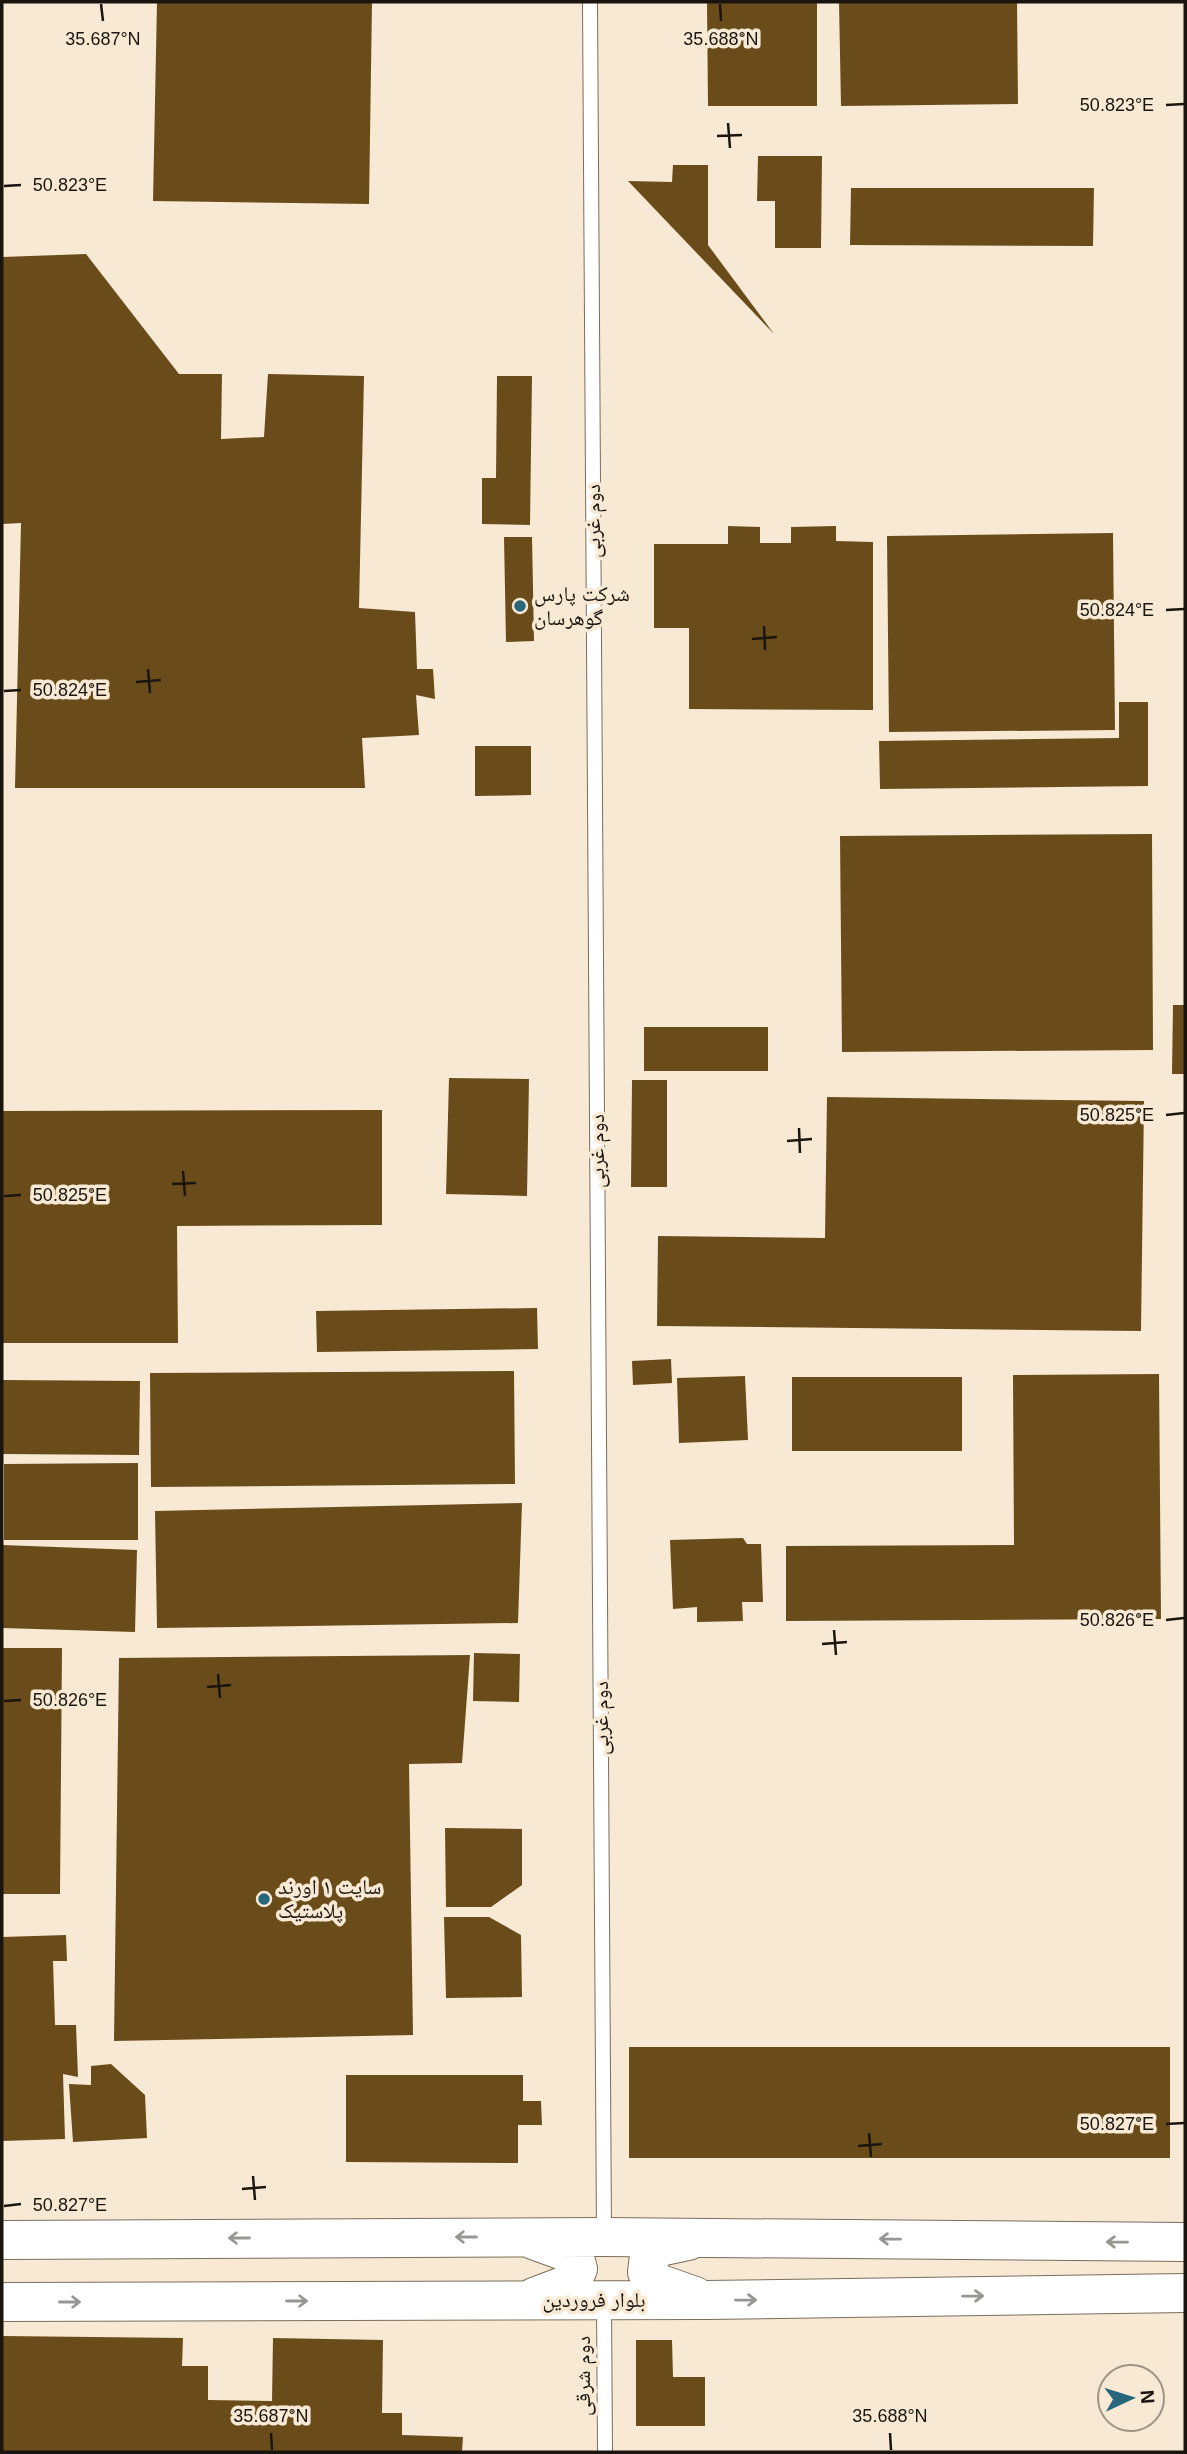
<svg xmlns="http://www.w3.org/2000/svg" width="1187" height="2454" font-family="Helvetica,'Noto Naskh Arabic',sans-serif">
<rect width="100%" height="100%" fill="#f7e9d4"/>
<!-- building -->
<path fill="#6a4c1a" d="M 157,2 L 372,2 L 369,204 L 153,201 Z
M 707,2 L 817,2 L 817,106 L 708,106 Z
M 839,2 L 1017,2 L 1018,104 L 841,106 Z
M 758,156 L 822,156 L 821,248 L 775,248 L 775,201 L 757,201 Z
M 673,165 L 708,165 L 708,245 L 774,334 L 628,181 L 672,182 Z
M 851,188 L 1094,188 L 1093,246 L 850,245 Z
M 86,254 L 179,374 L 222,374 L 221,439 L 264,437 L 268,374 L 364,376 L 359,608 L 415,612 L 417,669 L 433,669 L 435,699 L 416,695 L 419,735 L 362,738 L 365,788 L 15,788 L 21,523 L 2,524 L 2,257 Z
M 497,376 L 532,376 L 530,525 L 482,524 L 482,478 L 496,478 Z
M 728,526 L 760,527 L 760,543 L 791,543 L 791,527 L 836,526 L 836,541 L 873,542 L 873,710 L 689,709 L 689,628 L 654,628 L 654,544 L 728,544 Z
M 1113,533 L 1115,730 L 889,732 L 887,536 Z
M 504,537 L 532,537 L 534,641 L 506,642 Z
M 1119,702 L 1148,702 L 1148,786 L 880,789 L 879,741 L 1119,738 Z
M 475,746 L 531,746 L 531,795 L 475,796 Z
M 1152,834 L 1153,1050 L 842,1052 L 840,836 Z
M 1173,1005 L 1185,1005 L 1185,1074 L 1172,1074 Z
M 644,1027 L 768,1027 L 768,1071 L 644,1071 Z
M 449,1078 L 529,1079 L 527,1196 L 446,1194 Z
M 632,1080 L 667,1080 L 667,1187 L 631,1187 Z
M 827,1097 L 1144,1101 L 1141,1331 L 657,1326 L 658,1236 L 825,1238 Z
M 382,1110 L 382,1225 L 177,1226 L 178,1343 L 2,1343 L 2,1111 Z
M 537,1308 L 538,1349 L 317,1352 L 316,1311 Z
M 671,1359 L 672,1383 L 633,1385 L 632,1361 Z
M 514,1371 L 515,1484 L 151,1487 L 150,1373 Z
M 1159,1374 L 1161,1619 L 786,1621 L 786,1546 L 1014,1545 L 1013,1375 Z
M 745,1376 L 748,1440 L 679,1443 L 677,1378 Z
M 792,1377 L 962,1377 L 962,1451 L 792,1451 Z
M 3,1380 L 140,1381 L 139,1455 L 2,1454 Z
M 138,1463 L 138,1540 L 4,1540 L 4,1464 Z
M 522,1503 L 518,1623 L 157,1628 L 155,1511 Z
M 743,1538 L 747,1544 L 761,1544 L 763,1602 L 742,1602 L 743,1621 L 697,1622 L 697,1607 L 673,1609 L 670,1540 Z
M 2,1545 L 137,1550 L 135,1632 L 2,1628 Z
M 2,1648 L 62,1648 L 60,1894 L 2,1894 Z
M 474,1653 L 520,1654 L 519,1702 L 473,1701 Z
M 470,1655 L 462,1763 L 409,1764 L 413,2035 L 114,2041 L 119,1658 Z
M 445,1828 L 522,1829 L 522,1885 L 491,1907 L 446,1907 Z
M 444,1917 L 489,1917 L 521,1935 L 522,1997 L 446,1998 Z
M 66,1935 L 67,1961 L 53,1961 L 55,2025 L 76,2025 L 78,2077 L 63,2074 L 65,2139 L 2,2141 L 2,1937 Z
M 629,2047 L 1170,2047 L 1170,2158 L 629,2158 Z
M 111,2064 L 145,2095 L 147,2138 L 73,2142 L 69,2084 L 91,2085 L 91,2066 Z
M 346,2075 L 523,2075 L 523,2101 L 541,2101 L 542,2125 L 518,2125 L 518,2163 L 346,2162 Z
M 2,2336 L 183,2338 L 182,2366 L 208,2366 L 208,2400 L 272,2401 L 273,2338 L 383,2340 L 382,2413 L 402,2413 L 402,2435 L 463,2437 L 462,2452 L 2,2452 Z
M 636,2340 L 672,2340 L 673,2377 L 705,2377 L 705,2426 L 636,2426 Z"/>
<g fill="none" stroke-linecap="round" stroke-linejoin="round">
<defs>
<path id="lane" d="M 590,2 L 604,2235
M 604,2303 L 605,2452"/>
<path id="secondary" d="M 2,2240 L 604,2237 L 1185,2242
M 533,2240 L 574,2255 L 578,2269 L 571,2283 L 534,2297
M 688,2241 L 660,2247 L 649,2256 L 647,2272 L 658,2283 L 695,2296
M 2,2302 L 706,2300 L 1185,2293"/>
</defs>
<!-- lane casing -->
<use href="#lane" stroke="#7a6e5c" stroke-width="16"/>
<!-- secondary casing -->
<use href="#secondary" stroke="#7a6e5c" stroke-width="40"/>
<!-- lane -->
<use href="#lane" stroke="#fff" stroke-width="14"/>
<!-- secondary -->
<use href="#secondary" stroke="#fff" stroke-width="38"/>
</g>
<!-- one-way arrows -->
<defs><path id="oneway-shaft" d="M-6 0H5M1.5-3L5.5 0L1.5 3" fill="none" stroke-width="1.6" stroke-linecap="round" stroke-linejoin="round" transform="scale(1.75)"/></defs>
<g stroke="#989693">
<use href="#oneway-shaft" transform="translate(466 2237) rotate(180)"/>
<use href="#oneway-shaft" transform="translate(239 2238) rotate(180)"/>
<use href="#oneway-shaft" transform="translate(890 2239) rotate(-179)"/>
<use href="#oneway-shaft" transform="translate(1117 2242) rotate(-179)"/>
<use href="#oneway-shaft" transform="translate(973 2296) rotate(-1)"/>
<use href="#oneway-shaft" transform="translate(746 2300) rotate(-1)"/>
<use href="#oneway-shaft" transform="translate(297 2301)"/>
<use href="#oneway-shaft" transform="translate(70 2302)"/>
</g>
<!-- ticks -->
<path fill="none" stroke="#1a150e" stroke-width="2.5" d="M 101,4 L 103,21M 720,4 L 721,21M 1166,105 L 1184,104M 728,123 L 730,148M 717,136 L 742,135M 4,186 L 21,185M 1166,610 L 1184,609M 764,626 L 765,650M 752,639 L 777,637M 148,669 L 150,693M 136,682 L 161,680M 4,691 L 21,690M 1166,1115 L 1184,1113M 799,1128 L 800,1153M 787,1141 L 812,1139M 183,1171 L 185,1196M 172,1184 L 196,1183M 4,1196 L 21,1195M 1166,1620 L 1184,1618M 834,1630 L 836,1655M 822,1644 L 847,1642M 218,1674 L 220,1698M 207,1687 L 231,1685M 4,1701 L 21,1700M 1166,2124 L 1184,2123M 869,2133 L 871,2157M 858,2146 L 882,2144M 253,2176 L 255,2200M 242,2189 L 266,2187M 4,2206 L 21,2204M 271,2433 L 272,2450M 890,2433 L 891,2450"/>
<!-- markers -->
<g fill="#28667c" stroke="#f7e9d4" stroke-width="2.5">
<circle cx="520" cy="606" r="7"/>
<circle cx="264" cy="1899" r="7"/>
</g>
<g text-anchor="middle" stroke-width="7" stroke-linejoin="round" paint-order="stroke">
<!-- street labels -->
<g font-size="21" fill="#1a150e" stroke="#f7e9d4">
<text transform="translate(593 521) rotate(-90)" y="7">دوم غربی</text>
<text transform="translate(597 1151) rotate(-90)" y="7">دوم غربی</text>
<text transform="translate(601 1718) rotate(-90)" y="7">دوم غربی</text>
<text x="594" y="2307">بلوار فروردین</text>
<text transform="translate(583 2376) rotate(-90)" y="7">دوم شرقی</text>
</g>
<!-- poi labels -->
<g font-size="21" fill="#1a150e" stroke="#f7e9d4" text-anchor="start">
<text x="534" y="601">شرکت پارس<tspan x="534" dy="24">گوهرسان</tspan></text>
<text x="278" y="1894">سایت ۱ اورند<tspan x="278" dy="24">پلاستیک</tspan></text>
</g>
</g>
<g font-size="18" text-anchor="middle" fill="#1a150e" stroke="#f7e9d4" stroke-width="7" stroke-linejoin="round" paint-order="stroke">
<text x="103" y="45">35.687°N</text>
<text x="721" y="45">35.688°N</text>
<text x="1117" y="111">50.823°E</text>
<text x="70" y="191">50.823°E</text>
<text x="1117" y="616">50.824°E</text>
<text x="70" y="696">50.824°E</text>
<text x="1117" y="1121">50.825°E</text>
<text x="70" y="1201">50.825°E</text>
<text x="1117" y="1626">50.826°E</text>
<text x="70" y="1706">50.826°E</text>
<text x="1117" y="2130">50.827°E</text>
<text x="70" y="2211">50.827°E</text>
<text x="271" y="2422">35.687°N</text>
<text x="890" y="2422">35.688°N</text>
</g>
<!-- border -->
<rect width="1187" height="2454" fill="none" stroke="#1a150e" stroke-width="7"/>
<!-- north arrow -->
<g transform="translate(1131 2398) rotate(86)"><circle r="33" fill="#f7e9d4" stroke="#9f9485" stroke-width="2"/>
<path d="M0-5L12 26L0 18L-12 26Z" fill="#28667c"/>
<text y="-10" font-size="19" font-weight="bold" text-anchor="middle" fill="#1a150e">N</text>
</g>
</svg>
